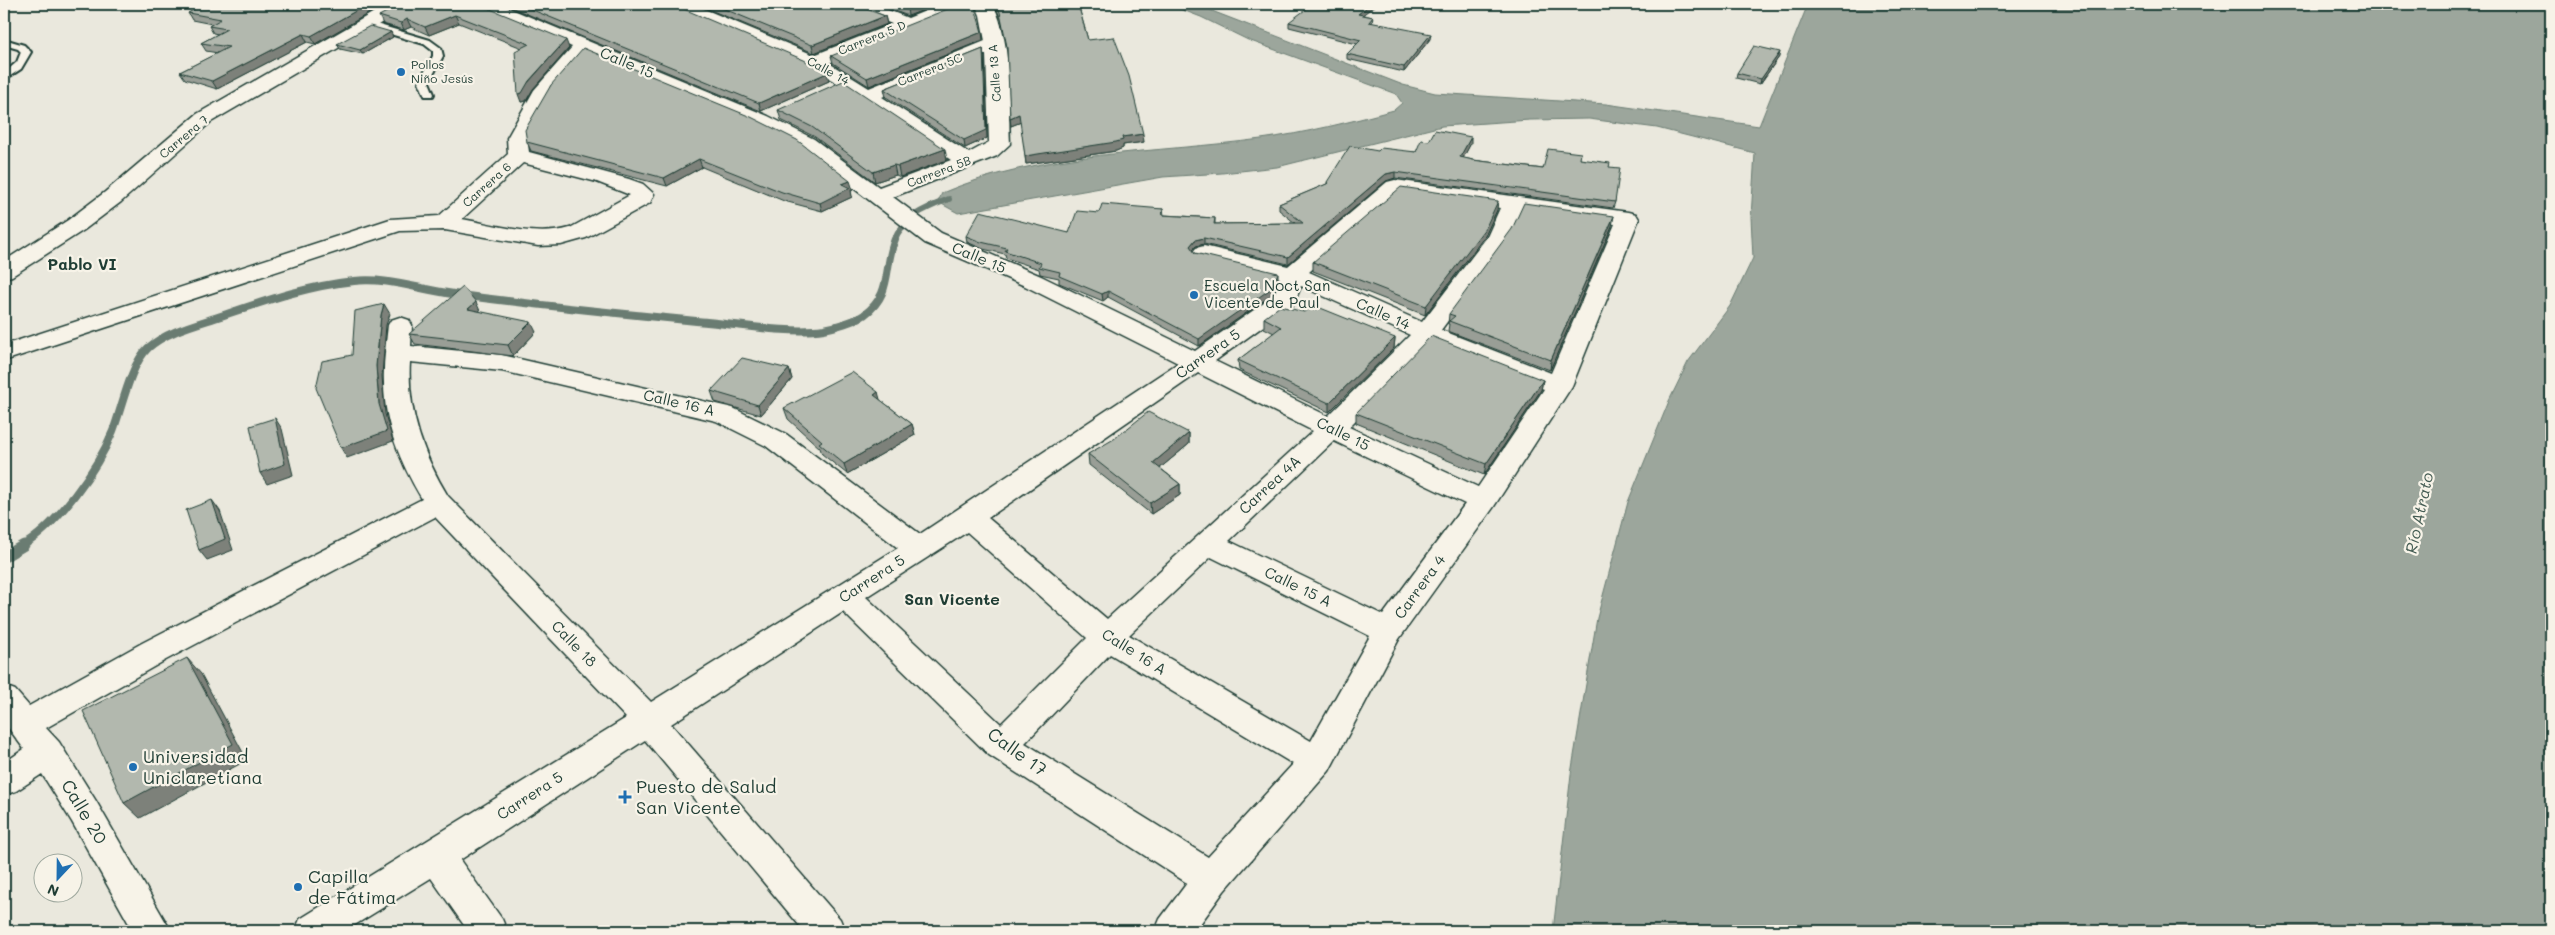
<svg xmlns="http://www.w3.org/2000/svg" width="2555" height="935" font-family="Mali,sans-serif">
<rect width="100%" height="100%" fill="#eae8dd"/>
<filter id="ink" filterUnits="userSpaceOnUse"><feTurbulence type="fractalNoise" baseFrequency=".02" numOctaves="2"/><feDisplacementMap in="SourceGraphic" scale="10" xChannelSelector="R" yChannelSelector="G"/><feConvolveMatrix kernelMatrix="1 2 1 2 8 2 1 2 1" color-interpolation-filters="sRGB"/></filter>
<g filter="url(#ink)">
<!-- water -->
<path fill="#9ca69c" stroke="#6a7c72" d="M 1167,4 L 1199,4 L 1212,11 L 1403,85 L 1435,93 L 1606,104 L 1759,126 L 1808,4 L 2551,4 L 2551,931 L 1553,931 L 1571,774 L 1597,618 L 1628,502 L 1669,401 L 1688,362 L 1730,306 L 1753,258 L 1751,217 L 1755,153 L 1657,128 L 1589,119 L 1530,120 L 1442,126 L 1277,167 L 1222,173 L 1163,177 L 958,213 L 938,202 L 942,193 C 1040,151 1157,153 1261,139 C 1306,133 1350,122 1394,110 L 1402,103 L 1396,94 L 1248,40 L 1201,17 Z"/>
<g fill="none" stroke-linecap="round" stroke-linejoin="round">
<!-- stream-far2 -->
<path stroke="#6a7c72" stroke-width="6" d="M 894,241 C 904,216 926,208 949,199"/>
<!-- stream-far1 -->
<path stroke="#6a7c72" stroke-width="8" d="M 22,546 C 57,526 98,468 113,431 C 122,408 130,365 148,348 C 167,331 197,324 221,316 C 265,301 307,286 354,281 C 387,277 421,290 454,294 C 538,306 623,314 707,322 C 742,325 790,334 824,329 C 835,327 855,321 864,315 C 893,294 883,269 895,239"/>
<!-- stream -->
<path stroke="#6a7c72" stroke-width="11" d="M 4,557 L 24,545"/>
<defs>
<path id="service" d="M 366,21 L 430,40 L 441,48 L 443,56 L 429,82 L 434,94 L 433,96 L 425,96 L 419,82 L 433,56 L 433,51 L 424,44 L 363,26 L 363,22 Z
M 4,39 L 24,45 L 31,52 L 21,69 L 4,80 L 4,73 L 17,62 L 21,52 L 18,49 L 4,45 Z"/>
<path id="minor" d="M 388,4 L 410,4 L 407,8 L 211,122 L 121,202 L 84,230 L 12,276 L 4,278 L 4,261 L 68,220 L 105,192 L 197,114 Z
M 475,4 L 499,4 L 768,116 L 814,139 L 879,187 L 951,160 L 860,100 L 841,85 L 807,66 L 671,8 L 668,4 L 692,4 L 814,55 L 892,24 L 851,8 L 848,4 L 873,4 L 908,18 L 943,4 L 967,4 L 964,8 L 829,63 L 869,88 L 985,41 L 980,15 L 975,4 L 993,4 C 1013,45 1008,99 1010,144 L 997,156 L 893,197 L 941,233 L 1041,276 L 1195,351 L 1274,296 L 1280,278 L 1196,258 L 1192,253 L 1196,248 L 1204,246 L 1288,266 L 1387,182 L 1395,180 L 1628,212 L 1636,214 L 1639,219 L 1572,386 L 1493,508 L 1399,639 L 1329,771 L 1224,891 L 1195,931 L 1155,931 L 1160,919 L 1187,883 L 989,755 L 843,612 L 671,724 L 840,919 L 845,931 L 804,931 L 645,740 L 460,860 L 502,919 L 507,931 L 468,931 L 431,878 L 345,931 L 295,931 L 300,919 L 626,718 L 435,517 L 164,661 L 46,728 L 59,742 L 96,801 L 171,931 L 133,931 L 72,822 L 42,774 L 16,791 L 4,795 L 4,763 L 24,749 L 4,722 L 4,686 L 15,690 L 29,706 L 142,643 L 422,499 C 401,464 384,424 384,383 C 383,364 386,344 388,325 L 391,320 L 400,317 L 409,320 L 412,325 L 411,346 L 502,355 L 733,408 L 786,434 L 920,534 L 1178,363 L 1025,286 L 925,243 L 800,147 L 754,124 L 586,54 L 553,92 L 527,138 L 529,152 L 629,179 L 643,184 L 654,194 L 650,203 L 586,238 L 561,245 L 538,246 L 445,230 L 400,231 L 4,361 L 4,345 L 390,219 L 439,216 L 508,154 L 507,138 L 534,90 L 572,47 L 478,8 ZM 986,54 L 989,142 L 969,153 L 882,97 ZM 523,163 L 597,182 L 630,195 L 570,228 C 536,238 497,225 462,219 ZM 1400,194 L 1500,208 L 1487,237 L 1422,322 L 1309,272 ZM 1521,211 L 1615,224 L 1551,373 L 1441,330 L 1509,238 ZM 1301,286 L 1410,335 L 1328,416 L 1215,361 L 1294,304 ZM 1430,344 L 1544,389 L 1478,487 L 1349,427 ZM 410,362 L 502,371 L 716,421 L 766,446 L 898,548 L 651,702 L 448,496 C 423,455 407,410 410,362 ZM 1198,373 L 1313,431 L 1107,619 L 988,518 ZM 1334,441 L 1465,504 L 1383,615 L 1229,541 ZM 967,532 L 1087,638 L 1001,724 L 866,597 ZM 1211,557 L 1370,636 L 1311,741 L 1129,635 ZM 1110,654 L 1293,764 L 1208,857 L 1025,743 Z"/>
</defs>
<!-- service casing -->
<use href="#service" stroke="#1f3d34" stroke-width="4"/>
<!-- minor casing -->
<use href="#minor" stroke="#1f3d34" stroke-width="3"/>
<!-- service -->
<use href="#service" fill="#f7f3e8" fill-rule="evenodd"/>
<!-- minor -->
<use href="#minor" fill="#f7f3e8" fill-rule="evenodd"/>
</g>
<!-- wall -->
<path fill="#999e96" stroke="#1f3d34" d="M 385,4 L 315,44 L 307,42 L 217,89 L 185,79 L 180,72 L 218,53 L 206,51 L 201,43 L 218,34 L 213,33 L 209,26 L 212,24 L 192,20 L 188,13 Z
M 478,4 L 569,48 L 533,89 L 526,101 L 521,102 L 522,48 L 459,23 L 429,35 L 411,27 L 404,30 L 383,24 L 379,16 Z
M 503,4 L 672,4 L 829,81 L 761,111 Z
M 696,4 L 853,4 L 885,16 L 887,24 L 814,53 Z
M 877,4 L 939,4 L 908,16 Z
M 994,4 L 1078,4 L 1088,40 L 1144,142 L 1123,145 L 1123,148 L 1116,151 L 1026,164 L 1021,122 L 1011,126 L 1010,118 L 1008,49 L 1001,19 Z
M 1363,15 L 1373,17 L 1372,23 L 1430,39 L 1404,72 L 1347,59 L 1347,54 L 1357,44 L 1289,27 L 1289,22 Z
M 391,32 L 393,37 L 363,54 L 340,49 L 337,44 Z
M 982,32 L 983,40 L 869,86 L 833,63 L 831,56 Z
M 983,49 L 984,57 L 987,138 L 965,148 L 886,97 L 884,89 Z
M 1779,57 L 1760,84 L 1736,78 L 1737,73 Z
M 551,85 L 853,190 L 851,190 L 852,197 L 822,211 L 784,201 L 702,167 L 667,186 L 531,151 L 527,142 Z
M 778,110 L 947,160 L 900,177 L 896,175 L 875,182 L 815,137 L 781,120 Z
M 1429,141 L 1471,143 L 1463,158 L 1473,160 L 1543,169 L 1580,159 L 1609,167 L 1615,202 L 1613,208 L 1395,178 L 1386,181 L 1288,264 L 1204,244 L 1196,246 L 1193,250 L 1195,253 L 1278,279 L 1272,295 L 1199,346 L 1108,297 L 1103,301 L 1059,283 L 1059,278 L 1040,274 L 1039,269 L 1006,258 L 1005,254 L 983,249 L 967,242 L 966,236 L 1069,233 L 1099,213 L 1163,209 L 1164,215 L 1215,218 L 1215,224 L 1295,223 L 1279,210 L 1279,204 L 1327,184 L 1327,182 L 1378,151 L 1416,152 Z
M 1497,210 L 1485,236 L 1425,315 L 1313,271 L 1313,262 Z
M 1612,226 L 1550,370 L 1448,331 L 1449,324 L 1448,324 L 1449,314 Z
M 481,312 L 536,332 L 513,356 L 415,344 L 409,334 Z
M 1264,318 L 1395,338 L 1394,348 L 1329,412 L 1239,370 L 1238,360 L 1274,333 L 1264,328 Z
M 789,369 L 792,379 L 761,415 L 715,402 L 711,391 Z
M 1543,380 L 1541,390 L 1484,475 L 1356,423 L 1356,413 Z
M 878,392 L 879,399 L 912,424 L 915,435 L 847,474 L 822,454 L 820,448 L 788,419 L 784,408 Z
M 1189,433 L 1189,444 L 1160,468 L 1180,484 L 1180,495 L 1151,514 L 1089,465 L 1088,454 Z"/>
<!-- shaded-wall -->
<path fill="#7d817a" stroke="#1f3d34" d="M 368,4 L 385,4 L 315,44 L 311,36 Z
M 918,4 L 939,4 L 908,16 L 907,8 Z
M 1371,4 L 1377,4 L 1357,19 L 1358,14 Z
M 455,15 L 459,23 L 429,35 L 425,27 Z
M 885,16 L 887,24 L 814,53 L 812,45 Z
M 407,19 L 411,27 L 404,30 L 401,23 Z
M 391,32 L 393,37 L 363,54 L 360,50 Z
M 982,32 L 983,40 L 869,86 L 867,78 Z
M 303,34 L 307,42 L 217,89 L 212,81 Z
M 1431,34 L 1430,39 L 1404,72 L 1404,67 Z
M 566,40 L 569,48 L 533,89 L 526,101 L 521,102 L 518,94 Z
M 983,49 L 984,57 L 987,138 L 965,148 L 964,140 Z
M 1780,52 L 1779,57 L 1760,84 L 1761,79 Z
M 827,73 L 829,81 L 761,111 L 759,103 Z
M 1019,114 L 1021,122 L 1011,126 L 1010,118 Z
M 1143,134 L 1144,142 L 1123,145 L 1123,148 L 1116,151 L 1026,164 L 1025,156 L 1122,137 Z
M 1471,137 L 1471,143 L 1460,164 L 1460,157 Z
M 945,149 L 947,160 L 900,177 L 898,166 Z
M 699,159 L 702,167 L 667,186 L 664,178 Z
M 894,165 L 896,175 L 875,182 L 873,172 Z
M 1395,172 L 1395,178 L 1386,181 L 1288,264 L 1288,257 L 1386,174 Z
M 850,181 L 853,190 L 851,190 L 852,197 L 822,211 L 820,203 L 842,184 Z
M 1498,201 L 1497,210 L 1485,236 L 1425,315 L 1426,306 Z
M 1614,216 L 1612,226 L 1550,370 L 1551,360 Z
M 1204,238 L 1204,244 L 1196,246 L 1190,253 L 1190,246 L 1195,240 Z
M 1278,273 L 1278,279 L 1272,295 L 1199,346 L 1199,339 Z
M 1108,291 L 1108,297 L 1103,301 L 1102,294 Z
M 476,302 L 481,313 L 468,309 Z
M 384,304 L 390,314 L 386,325 L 382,376 L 385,414 L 393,441 L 347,458 L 341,448 L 379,404 L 376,366 L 381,315 Z
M 531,322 L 536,332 L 513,356 L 508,345 Z
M 1395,338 L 1394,348 L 1329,412 L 1329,403 Z
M 789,369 L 792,379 L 761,415 L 758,405 Z
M 1543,380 L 1541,390 L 1484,475 L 1486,464 Z
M 878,392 L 881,403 L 874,395 Z
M 275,418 L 282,429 L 293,475 L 267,484 L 260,473 Z
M 912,424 L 915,435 L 847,474 L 844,464 Z
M 1189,433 L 1189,444 L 1153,474 L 1153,463 Z
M 1180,484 L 1180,495 L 1151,514 L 1150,503 Z
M 212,500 L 220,511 L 233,550 L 207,560 L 199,550 Z
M 187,658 L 201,674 L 247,760 L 140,818 L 124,803 Z"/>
<!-- building -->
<path fill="#b2b8ae" stroke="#1f3d34" d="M 204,4 L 368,4 L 311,36 L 303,34 L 212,81 L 180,72 L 229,47 L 201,43 L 227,29 L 209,26 L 221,19 L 188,13 Z
M 402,4 L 478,4 L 566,40 L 529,81 L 522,93 L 518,94 L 515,51 L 529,44 L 455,15 L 425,27 L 407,19 L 401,23 L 379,16 Z
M 518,4 L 672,4 L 804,60 L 827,73 L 759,103 Z
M 712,4 L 853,4 L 885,16 L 812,45 Z
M 895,4 L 918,4 L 907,8 Z
M 960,4 L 974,4 L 982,32 L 867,78 L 831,56 Z
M 996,4 L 1078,4 L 1088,40 L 1114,37 L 1129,76 L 1143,134 L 1122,137 L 1123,140 L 1116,142 L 1025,156 L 1019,114 L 1010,118 L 1007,47 L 1000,12 Z
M 1313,4 L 1371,4 L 1358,14 L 1373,17 L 1369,22 L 1431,34 L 1404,67 L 1347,54 L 1361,40 L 1289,22 Z
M 370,26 L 391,32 L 360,50 L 337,44 Z
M 1754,46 L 1780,52 L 1761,79 L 1737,73 Z
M 583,48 L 751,117 L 797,140 L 850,181 L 842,184 L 850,188 L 820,203 L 782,192 L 699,159 L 664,178 L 527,142 L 525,130 L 551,85 Z
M 983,49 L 986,130 L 964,140 L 884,89 Z
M 843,81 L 945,149 L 898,166 L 894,165 L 873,172 L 812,127 L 778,110 Z
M 1435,130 L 1471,137 L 1460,157 L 1473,160 L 1543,169 L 1548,149 L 1581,153 L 1580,159 L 1610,163 L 1609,167 L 1620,168 L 1615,202 L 1395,172 L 1386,174 L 1288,257 L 1204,238 L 1195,240 L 1190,246 L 1195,253 L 1278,273 L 1272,288 L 1199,339 L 1108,291 L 1102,294 L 1059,276 L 1060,272 L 1039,267 L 1041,263 L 1005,251 L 1007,248 L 981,242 L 966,236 L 980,211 L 1069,233 L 1077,211 L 1099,213 L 1102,204 L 1163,209 L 1162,215 L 1215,218 L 1214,224 L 1303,223 L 1279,204 L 1329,183 L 1327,182 L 1350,146 L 1378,151 L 1381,148 L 1416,152 L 1421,140 L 1429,141 Z
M 1401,187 L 1498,201 L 1486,227 L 1426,306 L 1313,262 Z
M 1524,203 L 1614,216 L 1551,360 L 1449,321 L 1455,316 L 1449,314 L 1512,229 Z
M 463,287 L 476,302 L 468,309 L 531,322 L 508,345 L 409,334 Z
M 384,304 L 381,315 L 376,366 L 379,404 L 387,431 L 341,448 L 316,388 L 322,361 L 352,355 L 355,311 Z
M 1313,305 L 1395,338 L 1329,403 L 1238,360 L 1281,327 L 1264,318 L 1280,306 L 1304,312 Z
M 1431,336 L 1543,380 L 1486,464 L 1356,413 Z
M 742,358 L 789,369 L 758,405 L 711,391 Z
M 852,372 L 878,392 L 874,395 L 912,424 L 844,464 L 819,443 L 822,441 L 784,408 Z
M 1148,412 L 1189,433 L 1153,463 L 1180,484 L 1150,503 L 1088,454 L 1114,439 Z
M 275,418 L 285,464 L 260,473 L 250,426 Z
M 212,500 L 225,539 L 199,550 L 186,510 Z
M 187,658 L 233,744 L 124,803 L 83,711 Z"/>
</g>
<!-- markers -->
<g fill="#1f6fb2" stroke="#f7f3e8" stroke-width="2">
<circle cx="401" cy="72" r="5"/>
<circle cx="1194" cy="295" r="5"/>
<circle cx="133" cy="767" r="5"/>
<path d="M622.5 789.5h5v5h5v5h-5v5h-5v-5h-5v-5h5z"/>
<circle cx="298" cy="887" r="5"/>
</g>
<g text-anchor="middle" stroke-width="4.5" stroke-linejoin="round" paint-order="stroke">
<!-- far-street labels -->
<g font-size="12" fill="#1f3d34" stroke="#f7f3e8">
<text transform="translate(872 38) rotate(-22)" y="4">Carrera 5 D</text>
<text transform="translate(930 70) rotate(-22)" y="4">Carrera 5C</text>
<text transform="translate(828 71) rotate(29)" y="4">Calle 14</text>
<text transform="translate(995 73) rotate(-94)" y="4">Calle 13 A</text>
<text transform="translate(184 137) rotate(-40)" y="4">Carrera 7</text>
<text transform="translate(939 172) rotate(-21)" y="4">Carrera 5B</text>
<text transform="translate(487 185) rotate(-42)" y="4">Carrera 6</text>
</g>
<!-- far-poi labels -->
<g font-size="12" fill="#1f3d34" stroke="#f7f3e8" text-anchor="start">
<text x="411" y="69">Pollos<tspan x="411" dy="14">Niño Jesús</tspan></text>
</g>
<!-- street labels -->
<g font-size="15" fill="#1f3d34" stroke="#f7f3e8">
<text transform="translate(627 63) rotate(23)" y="5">Calle 15</text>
<text transform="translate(979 258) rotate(23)" y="5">Calle 15</text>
<text transform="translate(1383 314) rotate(24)" y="5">Calle 14</text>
<text transform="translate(1208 354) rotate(-35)" y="5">Carrera 5</text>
<text transform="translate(679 403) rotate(13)" y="5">Calle 16 A</text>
<text transform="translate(1343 434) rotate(26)" y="5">Calle 15</text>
<text transform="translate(1270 485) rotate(-43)" y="5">Carrea 4A</text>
<text transform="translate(872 579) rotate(-33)" y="5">Carrera 5</text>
<text transform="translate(1298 587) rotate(26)" y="5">Calle 15 A</text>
<text transform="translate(1420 587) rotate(-54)" y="5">Carrera 4</text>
<text transform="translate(574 644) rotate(46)" y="5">Calle 18</text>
<text transform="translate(1134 652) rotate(32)" y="5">Calle 16 A</text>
<text transform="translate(530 796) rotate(-33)" y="5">Carrera 5</text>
</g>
<!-- poi labels -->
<g font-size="15" fill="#1f3d34" stroke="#f7f3e8" text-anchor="start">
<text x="1204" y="291">Escuela Noct San<tspan x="1204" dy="17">Vicente de Paul</tspan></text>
</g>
<!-- neighbourhood labels -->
<g font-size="16" font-weight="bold" fill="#1f3d34" stroke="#f7f3e8">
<text x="82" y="270">Pablo VI</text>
<text x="952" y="605">San Vicente</text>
</g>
<!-- water labels -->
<g font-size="16" font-style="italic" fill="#445c53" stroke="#f7f3e8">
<text transform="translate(2419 513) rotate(-78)" y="6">Río Atrato</text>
</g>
<!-- near-street labels -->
<g font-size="18" fill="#1f3d34" stroke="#f7f3e8">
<text transform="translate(1017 752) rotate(36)" y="6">Calle 17</text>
<text transform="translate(84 812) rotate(59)" y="6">Calle 20</text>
</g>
<!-- near-poi labels -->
<g font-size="18" fill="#1f3d34" stroke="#f7f3e8" text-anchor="start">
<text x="143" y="763">Universidad<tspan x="143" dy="21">Uniclaretiana</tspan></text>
<text x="636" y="793">Puesto de Salud<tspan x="636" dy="21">San Vicente</tspan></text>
<text x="308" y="883">Capilla<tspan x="308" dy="21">de Fátima</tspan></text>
</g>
</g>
<!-- margin -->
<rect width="2555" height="935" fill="none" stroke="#f7f3e8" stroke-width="20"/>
<rect x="10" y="10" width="2535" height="915" fill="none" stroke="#1f3d34" stroke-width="2" filter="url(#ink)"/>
<!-- north arrow -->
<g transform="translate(58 878) rotate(202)"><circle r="24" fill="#f7f3e8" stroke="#a1aaa0"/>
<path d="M0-4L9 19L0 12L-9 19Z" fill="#1f6fb2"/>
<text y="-8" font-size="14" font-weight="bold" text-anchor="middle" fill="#1f3d34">N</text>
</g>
</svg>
